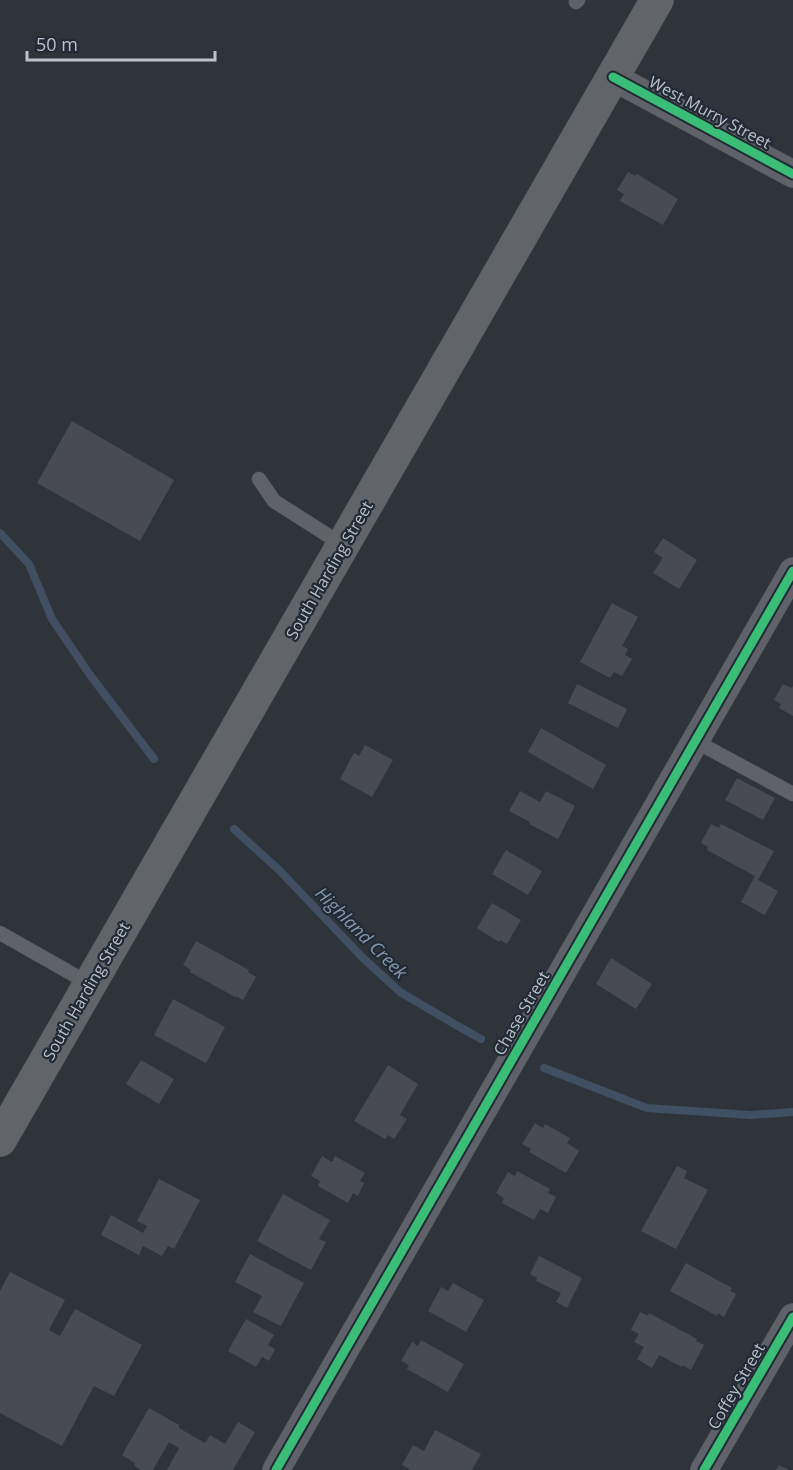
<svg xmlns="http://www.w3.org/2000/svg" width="793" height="1470" font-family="'Open Sans',sans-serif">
<rect width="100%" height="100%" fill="#2f343a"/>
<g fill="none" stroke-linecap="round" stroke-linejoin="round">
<!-- stream -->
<path stroke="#404f62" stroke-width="8" d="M 0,533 L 29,564 L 52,619 L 90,675 L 154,759
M 234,829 L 279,870 L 361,956 L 400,992 L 456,1025 L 481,1039
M 544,1068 L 647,1108 L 751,1115 L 793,1112"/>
</g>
<!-- building -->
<path fill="#484c52" d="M 628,172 L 635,176 L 637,174 L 678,199 L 663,225 L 620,201 L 624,194 L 617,190 Z
M 72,421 L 174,480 L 140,541 L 37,483 Z
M 663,538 L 697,560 L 679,589 L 653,573 L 663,558 L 654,552 Z
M 612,603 L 638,617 L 622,646 L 628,649 L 625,655 L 632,659 L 622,676 L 614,672 L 610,678 L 580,662 Z
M 577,684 L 627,709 L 618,728 L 568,703 Z
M 783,684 L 792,688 L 793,686 L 793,716 L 779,708 L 781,704 L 774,700 Z
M 541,728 L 606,765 L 593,789 L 528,752 Z
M 365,745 L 393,760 L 372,797 L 340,779 L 354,753 L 359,756 Z
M 737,778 L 775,798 L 763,820 L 725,800 Z
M 520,791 L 540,802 L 546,791 L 575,806 L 558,839 L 529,824 L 530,822 L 509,811 Z
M 711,824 L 719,828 L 721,824 L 774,851 L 758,880 L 778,891 L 765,915 L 741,902 L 755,876 L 707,850 L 708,847 L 701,843 Z
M 506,850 L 542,871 L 528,895 L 492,874 Z
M 492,903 L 521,920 L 507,944 L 500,940 L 499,942 L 477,928 Z
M 196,941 L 249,970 L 248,972 L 256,977 L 243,1000 L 236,996 L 235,997 L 190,972 L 191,970 L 183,965 Z
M 611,958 L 652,984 L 636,1009 L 596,984 Z
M 173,999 L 225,1027 L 206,1063 L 154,1035 Z
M 141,1060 L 174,1079 L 159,1104 L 126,1084 Z
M 388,1065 L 418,1084 L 400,1115 L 407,1119 L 394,1139 L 388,1135 L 385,1139 L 354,1121 Z
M 535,1123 L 543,1128 L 545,1124 L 570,1138 L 567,1143 L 579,1151 L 566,1173 L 529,1152 L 531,1149 L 522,1144 Z
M 322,1156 L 332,1162 L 335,1156 L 365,1173 L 360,1181 L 364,1183 L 358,1196 L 353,1193 L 348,1203 L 318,1186 L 320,1181 L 311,1176 Z
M 677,1166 L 687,1171 L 684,1178 L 708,1190 L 676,1249 L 641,1231 Z
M 517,1171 L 550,1189 L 548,1193 L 556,1197 L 548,1213 L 540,1209 L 534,1220 L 502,1203 L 504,1198 L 496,1193 L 508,1172 L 515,1176 Z
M 159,1179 L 200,1200 L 174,1249 L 168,1246 L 162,1256 L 143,1246 L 139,1255 L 101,1235 L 111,1215 L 143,1233 L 147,1226 L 137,1221 Z
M 283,1194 L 330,1220 L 319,1239 L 326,1242 L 311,1270 L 257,1241 Z
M 250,1254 L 304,1283 L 281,1326 L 253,1312 L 262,1296 L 235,1282 Z
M 539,1256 L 582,1278 L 567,1308 L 556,1302 L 561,1293 L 536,1281 L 537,1278 L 530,1274 Z
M 686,1263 L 732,1288 L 730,1291 L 736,1294 L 724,1317 L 718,1313 L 717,1316 L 670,1291 Z
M 10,1272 L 65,1300 L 49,1330 L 60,1336 L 75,1309 L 142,1345 L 114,1396 L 94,1386 L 62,1446 L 0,1413 L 0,1291 Z
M 453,1283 L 484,1300 L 466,1332 L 428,1311 L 441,1287 L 448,1291 Z
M 640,1312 L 648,1316 L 649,1313 L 697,1339 L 696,1341 L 704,1345 L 691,1370 L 683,1365 L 682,1367 L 659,1355 L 652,1368 L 637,1359 L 644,1347 L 634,1342 L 639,1334 L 631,1330 Z
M 246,1319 L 274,1335 L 268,1345 L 275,1349 L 269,1361 L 262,1357 L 256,1367 L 228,1351 Z
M 421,1340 L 464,1364 L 448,1392 L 407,1369 L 409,1365 L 401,1361 L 412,1342 L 418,1346 Z
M 149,1408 L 179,1425 L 179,1428 L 205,1443 L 210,1435 L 225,1444 L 238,1422 L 255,1432 L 233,1470 L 167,1470 L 179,1448 L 169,1442 L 153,1470 L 141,1470 L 134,1466 L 135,1463 L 122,1455 Z
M 435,1430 L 481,1454 L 472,1470 L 411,1470 L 402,1465 L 413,1445 L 424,1451 Z
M 779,1465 L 789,1470 L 776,1470 Z"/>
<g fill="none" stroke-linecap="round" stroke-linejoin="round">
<defs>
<path id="lane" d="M 576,2 L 578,0
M 259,479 L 274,501 L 343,545
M 695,741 L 793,794
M 0,933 L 90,984"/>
<path id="street" d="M 613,77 L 793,174
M 276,1470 L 793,571
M 704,1470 L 793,1317"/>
<path id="primary" d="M 0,1140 L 657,0"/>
</defs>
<!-- lane casing -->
<use href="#lane" stroke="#4c5055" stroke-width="15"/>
<!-- street casing -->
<use href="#street" stroke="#4c5055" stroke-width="28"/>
<!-- primary casing -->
<use href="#primary" stroke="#4c5157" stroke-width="34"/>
<!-- lane -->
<use href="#lane" stroke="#5f6268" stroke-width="14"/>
<!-- street -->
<use href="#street" stroke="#5f6268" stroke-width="27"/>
<!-- primary -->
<use href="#primary" stroke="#61656a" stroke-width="33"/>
<defs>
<path id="cycleway" d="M 613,77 L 793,174
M 276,1470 L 793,571
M 704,1470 L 793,1317"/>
</defs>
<!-- cycleway casing -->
<use href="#cycleway" stroke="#222b35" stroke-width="13"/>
<!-- cycleway -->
<use href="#cycleway" stroke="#3abd76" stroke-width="9"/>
</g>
<g text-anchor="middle" stroke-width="4.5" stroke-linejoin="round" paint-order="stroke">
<!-- street labels -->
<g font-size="16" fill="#bac1ca" stroke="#222b35">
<text transform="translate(710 112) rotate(28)" y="6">West Murry Street</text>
<text transform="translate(329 570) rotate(-60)" y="6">South Harding Street</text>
<text transform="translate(86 991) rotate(-60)" y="6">South Harding Street</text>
<text transform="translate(521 1013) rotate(-60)" y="6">Chase Street</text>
<text transform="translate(736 1386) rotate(-60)" y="6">Coffey Street</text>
</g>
<!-- water labels -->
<g font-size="18" font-style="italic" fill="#8698ad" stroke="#222b35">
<text transform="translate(361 933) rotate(45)" y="6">Highland Creek</text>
</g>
</g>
<!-- scale -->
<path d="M27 51v9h188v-9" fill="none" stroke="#bac1ca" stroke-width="3"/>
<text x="36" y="51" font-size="18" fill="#bac1ca" stroke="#222b35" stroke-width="4.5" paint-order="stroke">50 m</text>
</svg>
